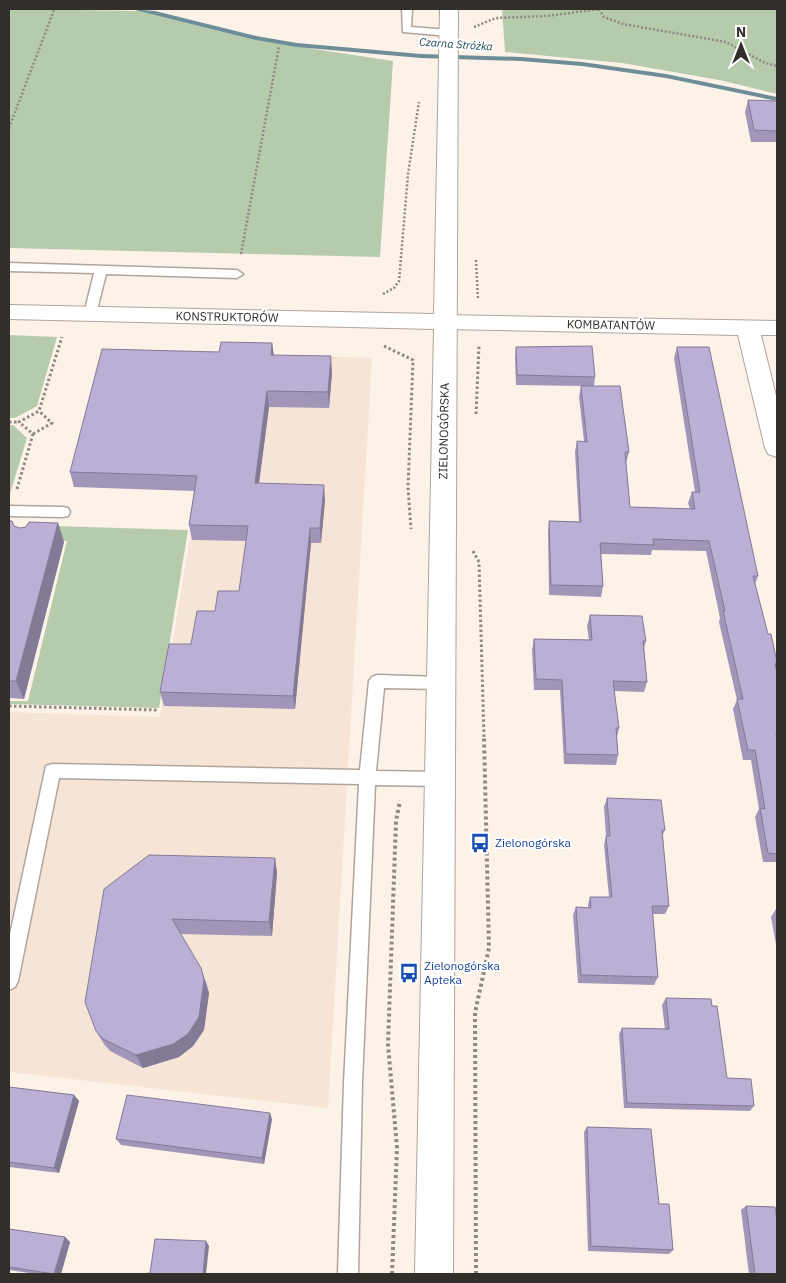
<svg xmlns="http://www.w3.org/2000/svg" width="786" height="1283" font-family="'IBM Plex Sans',sans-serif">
<rect width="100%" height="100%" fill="#fcf2e8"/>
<!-- built -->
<path fill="#f6e5d6" d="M 221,353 L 372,358 L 328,1108 L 9,1072 L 9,712 L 160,717 Z"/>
<!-- green -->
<path fill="#b5cbac" d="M 9,9 L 141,11 L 275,43 L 393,61 L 380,257 L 9,248 Z
M 502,9 L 777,9 L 777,94 L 719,80 L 622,63 L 505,52 Z
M 9,335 L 57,337 L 37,406 L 15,418 L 9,418 Z
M 9,425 L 13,425 L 27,438 L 9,497 Z
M 51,526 L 188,530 L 159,708 L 9,704 L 9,701 L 28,701 L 67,541 L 42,540 Z"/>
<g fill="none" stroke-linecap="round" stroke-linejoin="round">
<!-- stream -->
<path fill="#6d8e98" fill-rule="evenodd" d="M 131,9 L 155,11 L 256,36 L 297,43 L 421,54 L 521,57 L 582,62 L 666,74 L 777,97 L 777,101 L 666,78 L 582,66 L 521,61 L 421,58 L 297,47 L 256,40 Z"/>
<defs>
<path id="service" d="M 402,9 L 412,9 L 411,27 L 449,30 L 454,33 L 449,36 L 403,32 Z
M 9,263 L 237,270 L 243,274 L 237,278 L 106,274 L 96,314 L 90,318 L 84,314 L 94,273 L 9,271 Z
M 9,506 L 63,507 L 68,508 L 70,512 L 68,516 L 63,517 L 9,516 Z
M 377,675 L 441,677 L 446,678 L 449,683 L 446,688 L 441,689 L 384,688 L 376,771 L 440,772 L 446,774 L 448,779 L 446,784 L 440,786 L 375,785 L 362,1083 L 358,1274 L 338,1274 L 344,1083 L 359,784 L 59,778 L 18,981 L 15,987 L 9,990 L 9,939 L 46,766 L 52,764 L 360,770 L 369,681 L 372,677 Z"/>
<path id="minor" d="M 445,315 L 777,321 L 777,335 L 761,335 L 777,400 L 777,457 L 768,454 L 765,448 L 738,335 L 445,329 L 437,327 L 434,322 L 437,317 Z"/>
<path id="tertiary" d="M 440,9 L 458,9 L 453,1274 L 415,1274 L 434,329 L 9,319 L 9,305 L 434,314 Z"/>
</defs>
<!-- service casing -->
<use href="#service" stroke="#afa59c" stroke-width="3"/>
<!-- minor casing -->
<use href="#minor" stroke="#afa59c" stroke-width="2"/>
<!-- tertiary casing -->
<use href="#tertiary" stroke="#afa59c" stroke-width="2"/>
<!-- path-far2 -->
<path stroke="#8f8982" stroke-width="2.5" stroke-dasharray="2 2" stroke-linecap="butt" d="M 599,9 L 604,17 L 623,24 L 726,42 L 765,63 L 777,66
M 474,27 L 496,18 L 547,16 L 599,9
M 9,128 L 54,10
M 241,254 L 279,46
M 476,260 L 478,299
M 383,294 L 394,288 L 399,281 L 408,174 L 419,102"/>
<!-- path-far1 -->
<path stroke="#8f8982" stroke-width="3" stroke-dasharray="2.5 2.5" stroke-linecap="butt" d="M 384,346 L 413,360 L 408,488 L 411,529
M 476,414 L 479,345
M 9,422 L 19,422
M 33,434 L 52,423 L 39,411
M 17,489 L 33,434 L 19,422 L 39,411 L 62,337
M 473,551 L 479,562 L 484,738
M 9,706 L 157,710"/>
<!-- path -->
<path stroke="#8f8982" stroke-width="4" stroke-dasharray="3 3" stroke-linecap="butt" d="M 392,1274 L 397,1148 L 388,1044 L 396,821 L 400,801
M 476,1274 L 475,1013 L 489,948 L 484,737"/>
<!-- service -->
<use href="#service" fill="#fff" fill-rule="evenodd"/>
<!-- minor -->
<use href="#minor" fill="#fff" fill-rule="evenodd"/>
<!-- tertiary -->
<use href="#tertiary" fill="#fff" fill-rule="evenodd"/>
</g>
<!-- wall -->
<path fill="#a196b8" d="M 748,100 L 777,101 L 777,142 L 751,142 L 745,112 Z
M 272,343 L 274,355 L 332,372 L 329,408 L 269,407 L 259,483 L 325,500 L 321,543 L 311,543 L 295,709 L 164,706 L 160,692 L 191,644 L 215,611 L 239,591 L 246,541 L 192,540 L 189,525 L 194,491 L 74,487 L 70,472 L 219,352 Z
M 516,347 L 595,377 L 594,386 L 629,452 L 626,463 L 630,507 L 690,509 L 688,503 L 692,492 L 695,492 L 674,358 L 677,347 L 758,576 L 755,584 L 768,634 L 777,662 L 776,667 L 777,673 L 777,862 L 763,862 L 755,817 L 759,809 L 751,760 L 743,760 L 733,709 L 737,700 L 719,622 L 720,618 L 706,551 L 652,550 L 651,555 L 601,554 L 603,586 L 601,597 L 549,595 L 548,532 L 549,521 L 579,522 L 575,452 L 577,441 L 584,441 L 579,397 L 581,386 L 516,385 L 515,357 Z
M 9,521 L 14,526 L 20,528 L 58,523 L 64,542 L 24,699 L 9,698 Z
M 590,615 L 646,641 L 644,648 L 647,682 L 644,692 L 614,691 L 619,728 L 617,737 L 618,755 L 616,765 L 564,764 L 560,690 L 534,690 L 532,650 L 534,639 L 589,640 L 587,626 Z
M 607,798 L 665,830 L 662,836 L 669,906 L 665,914 L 653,914 L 658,977 L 654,985 L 578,983 L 573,915 L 576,907 L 588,908 L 588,905 L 590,897 L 609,897 L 604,845 L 606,836 L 604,807 Z
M 275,858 L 277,873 L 272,936 L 181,934 L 206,982 L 209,993 L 204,1030 L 193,1046 L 179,1057 L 143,1068 L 110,1051 L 104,1044 L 96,1031 L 104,889 Z
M 776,909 L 777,909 L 777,950 L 771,917 Z
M 666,998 L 712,1006 L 727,1078 L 754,1106 L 750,1111 L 624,1108 L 619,1034 L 622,1028 L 665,1029 L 662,1005 Z
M 9,1087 L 74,1095 L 79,1101 L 59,1173 L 9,1167 Z
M 272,1119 L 264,1164 L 121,1145 L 116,1139 Z
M 587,1127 L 673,1250 L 669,1254 L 588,1251 L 584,1132 Z
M 746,1206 L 777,1274 L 749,1274 L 741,1210 Z
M 9,1229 L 65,1237 L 70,1242 L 61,1274 L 36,1274 L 9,1270 Z"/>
<!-- shaded-wall -->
<path fill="#837a96" d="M 272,343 L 274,359 L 271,355 Z
M 331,356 L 332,372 L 329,408 L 328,392 Z
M 267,391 L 269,407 L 257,498 L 255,483 Z
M 324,485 L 325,500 L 321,543 L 320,528 Z
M 58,523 L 64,542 L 24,699 L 16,681 Z
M 310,528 L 311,543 L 295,709 L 293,696 Z
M 275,858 L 277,873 L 272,936 L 269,922 Z
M 201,968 L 209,993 L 204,1030 L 193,1046 L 179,1057 L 143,1068 L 136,1055 Z
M 74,1095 L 79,1101 L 59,1173 L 54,1168 Z
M 270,1113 L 272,1119 L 264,1164 L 262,1158 Z
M 65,1237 L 70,1242 L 61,1274 L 54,1274 Z
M 206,1241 L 209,1246 L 206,1274 L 203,1274 Z"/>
<!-- building -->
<path fill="#bbafd6" stroke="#837a96" d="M 748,100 L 777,101 L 777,131 L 754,130 Z
M 221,342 L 272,343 L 271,355 L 331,356 L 328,392 L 267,391 L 255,483 L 324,485 L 320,528 L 310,528 L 293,696 L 160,692 L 169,644 L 191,644 L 197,611 L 215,611 L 218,591 L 239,591 L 248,526 L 189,525 L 197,476 L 70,472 L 102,349 L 219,352 Z
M 592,346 L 595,377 L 517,375 L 516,347 Z
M 677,347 L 709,347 L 758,576 L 753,576 L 768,634 L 771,634 L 777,662 L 777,663 L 775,664 L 777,673 L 777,733 L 776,733 L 777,740 L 777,854 L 768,853 L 760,808 L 765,809 L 755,750 L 748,750 L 737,699 L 743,699 L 723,611 L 725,611 L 709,541 L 653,539 L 654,545 L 600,543 L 603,586 L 551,585 L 549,521 L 581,522 L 577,441 L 587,442 L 581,386 L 620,386 L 629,452 L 625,452 L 630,507 L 695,509 L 692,492 L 700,492 Z
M 9,521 L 12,521 L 14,526 L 20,528 L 26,527 L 29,522 L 58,523 L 16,681 L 9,681 Z
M 590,615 L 642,616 L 646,641 L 643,641 L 647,682 L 613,681 L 619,728 L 616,728 L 618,755 L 566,754 L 562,680 L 536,679 L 534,639 L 592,640 Z
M 607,798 L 661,800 L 665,830 L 662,830 L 669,906 L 652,906 L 658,977 L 581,975 L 576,907 L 591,908 L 590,897 L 612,897 L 606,836 L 610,836 Z
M 149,855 L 275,858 L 269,922 L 172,919 L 201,968 L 204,979 L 199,1017 L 188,1034 L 173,1044 L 136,1055 L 103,1039 L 96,1031 L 85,1002 L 104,889 Z
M 666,998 L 711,999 L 712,1006 L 717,1006 L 727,1078 L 751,1079 L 754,1106 L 627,1103 L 622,1028 L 669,1029 Z
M 9,1087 L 74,1095 L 54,1168 L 9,1162 Z
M 127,1095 L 270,1113 L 262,1158 L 116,1139 Z
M 587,1127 L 651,1129 L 659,1204 L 669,1204 L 673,1250 L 591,1246 Z
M 746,1206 L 775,1207 L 777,1220 L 777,1274 L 755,1274 Z
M 9,1229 L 65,1237 L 54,1274 L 9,1267 Z
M 155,1239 L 206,1241 L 203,1274 L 140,1274 L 150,1273 Z"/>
<!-- icons -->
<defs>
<symbol id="bus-bare" viewBox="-9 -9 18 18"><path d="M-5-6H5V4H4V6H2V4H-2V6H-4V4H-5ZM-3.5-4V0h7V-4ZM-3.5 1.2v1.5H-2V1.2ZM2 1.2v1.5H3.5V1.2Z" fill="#1a4fb4" stroke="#fff" stroke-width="2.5" paint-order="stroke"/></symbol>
</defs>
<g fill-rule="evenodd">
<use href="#bus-bare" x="466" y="829" width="28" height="28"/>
<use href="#bus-bare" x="395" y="959" width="28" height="28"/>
</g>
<g text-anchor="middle" stroke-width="4" stroke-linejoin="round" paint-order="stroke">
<!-- far-water labels -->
<g font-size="11" font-style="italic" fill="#133f4c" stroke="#fff">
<text transform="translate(456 44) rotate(4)" y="4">Czarna Stróżka</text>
</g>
<!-- street labels -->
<g font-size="12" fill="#322e2a" stroke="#fff">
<text transform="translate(227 317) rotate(1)" y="4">KONSTRUKTORÓW</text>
<text transform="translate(611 325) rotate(1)" y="4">KOMBATANTÓW</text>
<text transform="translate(444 431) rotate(-89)" y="4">ZIELONOGÓRSKA</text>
</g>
<!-- transit labels -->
<g font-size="12" fill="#164399" stroke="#fff" text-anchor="start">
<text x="495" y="847">Zielonogórska</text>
<text x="424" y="970">Zielonogórska<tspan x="424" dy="14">Apteka</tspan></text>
</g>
</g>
<!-- border -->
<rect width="786" height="1283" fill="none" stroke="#322e2a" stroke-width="20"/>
<!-- north arrow -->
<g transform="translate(741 45)" stroke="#ffffff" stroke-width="4" paint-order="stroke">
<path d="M0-4L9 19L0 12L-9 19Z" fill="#322e2a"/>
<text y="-8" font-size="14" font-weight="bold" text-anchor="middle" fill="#322e2a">N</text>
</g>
</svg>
